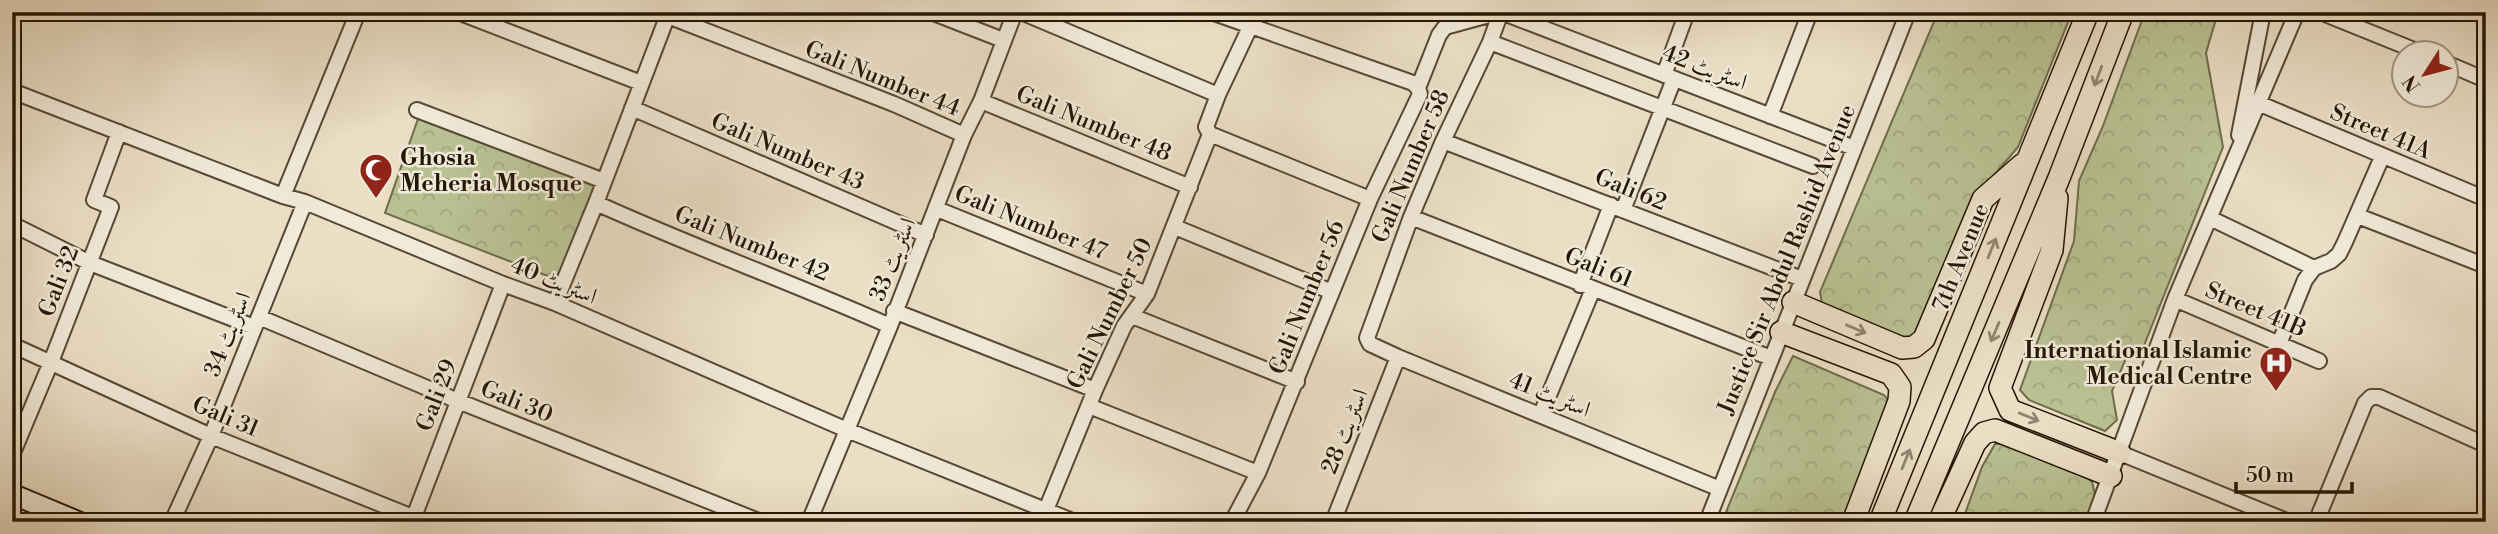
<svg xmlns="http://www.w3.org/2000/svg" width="2498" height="534" font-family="'Libre Bodoni',Amiri,serif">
<defs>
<pattern id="forest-crowns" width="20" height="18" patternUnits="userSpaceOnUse" patternTransform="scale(1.75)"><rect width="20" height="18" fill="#b9c193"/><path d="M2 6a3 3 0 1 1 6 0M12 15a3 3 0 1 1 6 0" fill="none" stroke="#9fa57d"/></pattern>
</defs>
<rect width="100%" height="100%" fill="#eadec5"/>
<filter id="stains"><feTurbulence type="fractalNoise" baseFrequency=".00286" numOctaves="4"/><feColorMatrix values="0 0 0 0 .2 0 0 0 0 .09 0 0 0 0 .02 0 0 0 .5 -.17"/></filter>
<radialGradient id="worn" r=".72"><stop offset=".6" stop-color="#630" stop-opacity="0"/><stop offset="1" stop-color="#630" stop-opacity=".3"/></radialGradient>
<!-- forest -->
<path fill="url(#forest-crowns)" stroke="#6e6c4c" stroke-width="2" d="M 1938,12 L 2072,12 L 2018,147 L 1984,187 L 1914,347 L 1823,309 L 1820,292 Z
M 2145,12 L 2218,12 L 2206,53 L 2223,147 L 2141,353 L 2127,356 L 2112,391 L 2117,420 L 2105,431 L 2029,400 L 2020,390 L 2074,241 L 2079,181 L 2103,126 Z
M 419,116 L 600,184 L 558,280 L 385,213 Z
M 1793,356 L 1884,395 L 1892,405 L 1847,522 L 1722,522 L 1775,392 Z
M 2007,443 L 2084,475 L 2092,482 L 2095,494 L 2087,522 L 1962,522 L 1982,467 L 1995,444 Z"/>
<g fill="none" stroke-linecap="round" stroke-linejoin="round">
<defs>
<path id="street" d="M 458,12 L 641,83
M 931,12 L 1003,40
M 1021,12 L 1218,95
M 1211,12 L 1413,83 L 1418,88
M 1501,12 L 1490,42 L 1443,141 L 1411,217 L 1367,338 L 1370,344 L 1398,357 L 1720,489
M 1501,12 L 1854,148
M 2320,12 L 2419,52
M 668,16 L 894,104 L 964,135
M 1250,27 L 1218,95 L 1206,127 L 1210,134 L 1370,199
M 1490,42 L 1813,166
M 2446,63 L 2486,80
M 1664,75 L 1687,12
M 12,91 L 283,196 L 305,202 L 503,284 L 555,303 L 847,430 L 1075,522
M 981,101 L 1190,187
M 2258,103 L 2486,199
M 632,108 L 926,235
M 417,110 L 604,181
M 1770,116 L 1810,12
M 2239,135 L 2263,12
M 1443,141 L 1802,279
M 283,196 L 358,12
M 596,203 C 693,247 793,283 890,326
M 937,209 L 1147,294
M 1623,210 L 1674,79
M 2358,216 L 2486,266
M 1411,217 L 1771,358
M 2212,219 L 2314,268
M 12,224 L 90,263 L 254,327
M 1175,227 L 1332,292
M 1580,285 L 1611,205
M 2175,299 L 2319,361
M 555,303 L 596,203 L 669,12
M 894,311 L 1095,390
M 1132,316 L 1297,382
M 259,317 L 458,401 L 761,522
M 2279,344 L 2305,280 L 2314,268 L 2331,261 L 2339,254 L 2345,242 L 2382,157
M 12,345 L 211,436 L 425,522
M 1089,406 L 1258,473
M 1541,414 L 1593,289
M 2120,453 L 2289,522
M 12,455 L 51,362 L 111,207 L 94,200 L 119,132
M 1046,510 L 1095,390 L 1124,326 L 1147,294 L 1210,134
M 172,522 L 211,436 L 305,202
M 412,522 L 503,284
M 809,522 L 890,326 L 964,135 L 981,101 L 1015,12
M 1232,522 L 1258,473 L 1370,199 L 1420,94 L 1418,88 L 1439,35 L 1445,27 L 1500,12
M 1333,522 L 1398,357
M 1707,522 L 1908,12
M 2093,522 L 2175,299 L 2297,12
M 2316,522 L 2365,403 L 2371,397 L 2379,397 L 2486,445
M 2482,522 L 2486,513"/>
<path id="secondary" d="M 12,494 L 79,522
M 12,521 L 13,522"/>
<path id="primary" d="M 2057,198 L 2052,250 L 2000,388 L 2010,410 L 2120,453
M 1793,302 L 1902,348 L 1914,347 L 1924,339 L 1983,199 L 2023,164
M 1781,332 L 1891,374 L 1900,387 L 1899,401 L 1853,522
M 1880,522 L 2088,12
M 1915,522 L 2059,178 L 2123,12
M 1939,522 L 1975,443 L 1984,433 L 1995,430 L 2111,476"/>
</defs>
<!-- street casing -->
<use href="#street" stroke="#564834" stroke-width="18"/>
<!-- secondary casing -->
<use href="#secondary" stroke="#241604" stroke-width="23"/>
<!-- primary casing -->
<use href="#primary" stroke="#241604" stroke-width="24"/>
<!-- street -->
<use href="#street" stroke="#f1ead9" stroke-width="14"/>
<!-- secondary -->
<use href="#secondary" stroke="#f1ead9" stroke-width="19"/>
<!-- primary -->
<use href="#primary" stroke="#eadec5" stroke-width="21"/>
</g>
<!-- one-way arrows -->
<defs><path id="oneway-shaft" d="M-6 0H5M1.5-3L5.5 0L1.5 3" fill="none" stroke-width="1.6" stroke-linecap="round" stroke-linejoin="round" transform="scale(1.75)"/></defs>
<g stroke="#91846e">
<use href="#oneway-shaft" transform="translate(2098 76) rotate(111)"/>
<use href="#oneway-shaft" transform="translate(1992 248) rotate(-68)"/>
<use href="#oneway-shaft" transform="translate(1856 329) rotate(23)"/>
<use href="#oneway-shaft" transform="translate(1995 332) rotate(113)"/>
<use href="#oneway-shaft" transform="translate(2029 417) rotate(22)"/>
<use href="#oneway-shaft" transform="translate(1906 459) rotate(-68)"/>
</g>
<!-- icons -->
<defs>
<symbol id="mosque-pin" viewBox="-11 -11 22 30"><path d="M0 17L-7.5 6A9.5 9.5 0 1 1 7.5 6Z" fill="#8f2418" stroke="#f1ead9"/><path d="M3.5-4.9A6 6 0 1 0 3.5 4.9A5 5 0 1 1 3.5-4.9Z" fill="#fff"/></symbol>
<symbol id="hospital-pin" viewBox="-11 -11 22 30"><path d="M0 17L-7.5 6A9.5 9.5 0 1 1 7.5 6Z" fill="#8f2418" stroke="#f1ead9"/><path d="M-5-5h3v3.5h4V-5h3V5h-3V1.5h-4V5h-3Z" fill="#fff"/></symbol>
</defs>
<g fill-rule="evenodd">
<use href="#mosque-pin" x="357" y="151" width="38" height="52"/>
<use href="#hospital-pin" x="2257" y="344" width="38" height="52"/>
</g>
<g text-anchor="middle" stroke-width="5" stroke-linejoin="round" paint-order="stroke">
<!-- street labels -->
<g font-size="23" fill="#241604" stroke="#f1ead9">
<text transform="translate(1705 67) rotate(21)" y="8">اسٹریٹ 42</text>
<text transform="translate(883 78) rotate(22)" y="8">Gali Number 44</text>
<text transform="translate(1094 123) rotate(22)" y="8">Gali Number 48</text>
<text transform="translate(2381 131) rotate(23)" y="8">Street 41A</text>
<text transform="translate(788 151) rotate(23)" y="8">Gali Number 43</text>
<text transform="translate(1410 166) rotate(-67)" y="8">Gali Number 58</text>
<text transform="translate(1631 189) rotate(22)" y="8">Gali 62</text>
<text transform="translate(1031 222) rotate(22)" y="8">Gali Number 47</text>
<text transform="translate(752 243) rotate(22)" y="8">Gali Number 42</text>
<text transform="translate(1960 257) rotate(-68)" y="8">7th Avenue</text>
<text transform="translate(892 259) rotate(-68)" y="8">اسٹریٹ 33</text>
<text transform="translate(1786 259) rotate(-68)" y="8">Justice Sir Abdul Rashid Avenue</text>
<text transform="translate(1599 267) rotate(22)" y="8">Gali 61</text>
<text transform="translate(554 280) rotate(22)" y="8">اسٹریٹ 40</text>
<text transform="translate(58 281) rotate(-69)" y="8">Gali 32</text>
<text transform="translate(1306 297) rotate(-68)" y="8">Gali Number 56</text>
<text transform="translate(2256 309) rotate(23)" y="8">Street 41B</text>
<text transform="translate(1109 313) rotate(-64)" y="8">Gali Number 50</text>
<text transform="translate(227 334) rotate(-68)" y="8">اسٹریٹ 34</text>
<text transform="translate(1550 394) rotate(22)" y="8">اسٹریٹ 41</text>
<text transform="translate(436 395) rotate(-69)" y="8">Gali 29</text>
<text transform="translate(517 401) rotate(22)" y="8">Gali 30</text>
<text transform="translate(226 416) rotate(23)" y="8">Gali 31</text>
<text transform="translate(1344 431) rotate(-68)" y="8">اسٹریٹ 28</text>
</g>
<!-- poi labels -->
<g font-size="23" font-weight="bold" fill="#241604" stroke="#f1ead9" text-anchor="start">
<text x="400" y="165">Ghosia<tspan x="400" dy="26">Meheria Mosque</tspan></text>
<text x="2252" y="358" text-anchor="end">International Islamic<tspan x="2252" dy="26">Medical Centre</tspan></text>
</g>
</g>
<!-- margin -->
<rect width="2498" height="534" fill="none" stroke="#eadec5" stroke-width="42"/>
<rect x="14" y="14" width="2470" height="506" fill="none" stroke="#241604" stroke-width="3.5"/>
<rect x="21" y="21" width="2456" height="492" fill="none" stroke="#241604" stroke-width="2"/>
<!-- north arrow -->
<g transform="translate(2425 74) rotate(234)"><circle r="33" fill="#f1ead9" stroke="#9f9584" stroke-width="2"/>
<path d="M0-5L12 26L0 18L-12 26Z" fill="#8f2418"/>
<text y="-10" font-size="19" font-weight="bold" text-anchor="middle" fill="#241604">N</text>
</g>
<!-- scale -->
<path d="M2236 482v10h116v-10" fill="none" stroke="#241604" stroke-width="3.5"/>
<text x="2246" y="482" font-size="21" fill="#241604" stroke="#f1ead9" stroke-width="5" paint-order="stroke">50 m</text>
<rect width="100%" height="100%" filter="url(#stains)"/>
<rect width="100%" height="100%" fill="url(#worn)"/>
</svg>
